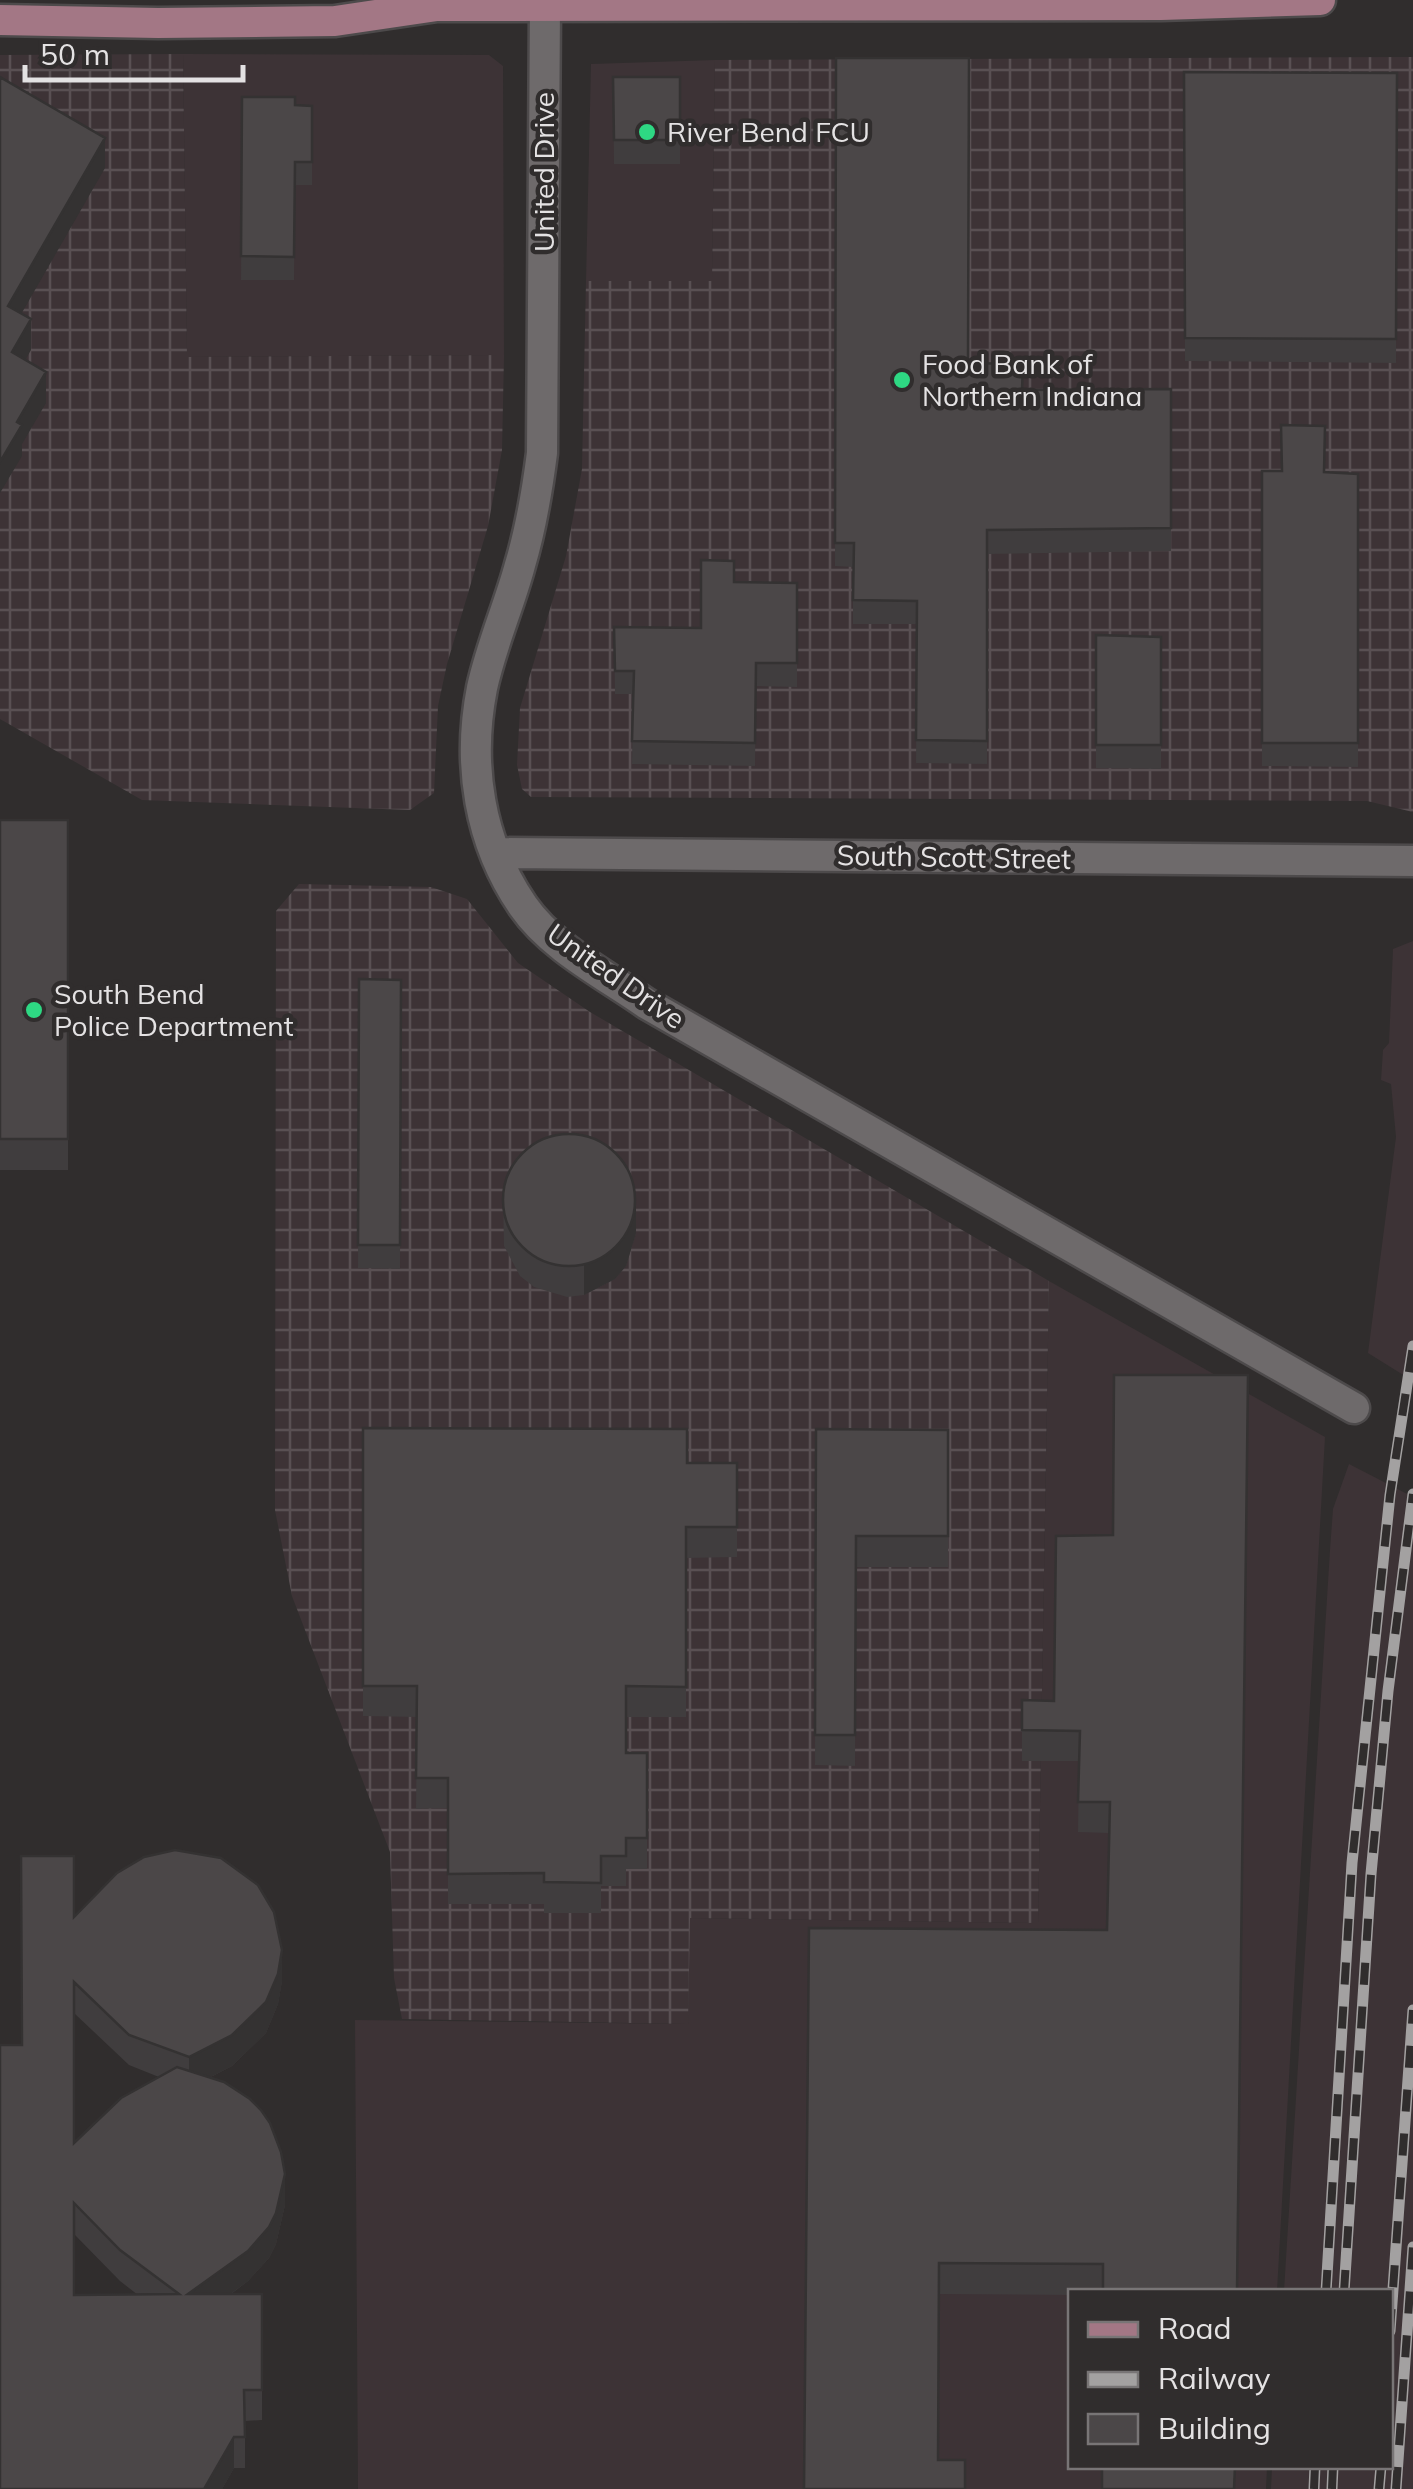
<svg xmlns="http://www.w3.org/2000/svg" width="1413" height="2489" font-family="Mulish,sans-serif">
<defs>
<pattern id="industrial-grid" width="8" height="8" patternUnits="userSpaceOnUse" patternTransform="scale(2.5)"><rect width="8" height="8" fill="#3d3336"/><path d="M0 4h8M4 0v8" fill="none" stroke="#595053"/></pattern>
</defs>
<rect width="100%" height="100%" fill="#302d2d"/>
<!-- built -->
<path fill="#3d3336" d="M 183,54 L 489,55 L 503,66 L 504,355 L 187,357 Z
M 715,60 L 712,281 L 586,281 L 591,64 Z
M 1413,941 L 1413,1381 L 1368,1353 L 1396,1137 L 1391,1084 L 1381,1080 L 1383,1050 L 1389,1043 L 1393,949 Z
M 1049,1281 L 1325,1437 L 1277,2291 L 1070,2292 L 1070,2466 L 1267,2467 L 1266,2489 L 358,2489 L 355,2020 L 688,2024 L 689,1918 L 1038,1923 Z
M 1349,1464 L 1413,1497 L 1413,2489 L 1271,2489 L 1272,2467 L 1390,2466 L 1390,2292 L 1284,2291 L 1330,1550 L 1333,1509 Z"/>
<!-- industrial -->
<path fill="url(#industrial-grid)" d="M 183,54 L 187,357 L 504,355 L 502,450 L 488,526 L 447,664 L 438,706 L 434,793 L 410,810 L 142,800 L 0,719 L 0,55 Z
M 1413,57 L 1413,812 L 1367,801 L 531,797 L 522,789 L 517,765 L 520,708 L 566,556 L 582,469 L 586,281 L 712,281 L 715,60 Z
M 299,884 L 431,887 L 467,899 L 518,963 L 590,1012 L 1049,1281 L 1038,1923 L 690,1918 L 688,2024 L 402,2019 L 394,1978 L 390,1852 L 292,1596 L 275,1510 L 276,911 Z"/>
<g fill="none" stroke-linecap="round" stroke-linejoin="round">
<defs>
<path id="minor" d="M 545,6 L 542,453 C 537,492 531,528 520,565 C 509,606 491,646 482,688 C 467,764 479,842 523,906 C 552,948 606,975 647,1004 L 1354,1408
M 495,853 L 1413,861"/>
<path id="major" d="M 0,20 L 158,23 L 335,21 L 437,6 L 1161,5 L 1320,0"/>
</defs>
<!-- minor casing -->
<use href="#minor" stroke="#4d4a4b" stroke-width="35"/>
<!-- major casing -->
<use href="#major" stroke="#4d4a4b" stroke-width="35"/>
<!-- minor -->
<use href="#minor" stroke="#6e6a6b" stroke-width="30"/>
<!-- major -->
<use href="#major" stroke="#a37785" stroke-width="30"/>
<defs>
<path id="rail" d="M 1326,2292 L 1352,1863 L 1390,1495 L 1413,1346
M 1344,2292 L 1371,1874 L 1388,1691 L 1413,1494
M 1390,2331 L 1413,2010
M 1314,2489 L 1315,2466
M 1332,2489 L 1333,2466
M 1379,2489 L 1381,2466
M 1396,2489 L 1413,2247"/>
</defs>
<!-- rail casing -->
<use href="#rail" stroke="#a3a1a1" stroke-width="11"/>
<!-- rail -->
<use href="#rail" stroke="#302d2d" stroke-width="8" stroke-dasharray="22" stroke-linecap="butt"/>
</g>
<!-- wall -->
<path fill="#403d3e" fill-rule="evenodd" d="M 836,58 L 968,363 L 1023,390 L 1171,389 L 1171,551 L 987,554 L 987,764 L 916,763 L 917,624 L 853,624 L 853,567 L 835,566 Z
M 1184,72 L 1397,73 L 1396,363 L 1185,361 Z
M 613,77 L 680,77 L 680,164 L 614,164 Z
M 242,97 L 295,105 L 312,106 L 312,185 L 295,185 L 294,280 L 241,280 Z
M 1262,471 L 1358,474 L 1358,767 L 1262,766 Z
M 734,582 L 797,583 L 797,687 L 756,686 L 755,766 L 632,764 L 633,694 L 615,694 L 614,627 L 701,628 Z
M 1096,635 L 1161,637 L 1161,769 L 1096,768 Z
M 0,820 L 68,820 L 68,1170 L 0,1170 Z
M 359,979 L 401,980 L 400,1269 L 358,1268 Z
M 503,1198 L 636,1233 L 626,1266 L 615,1279 L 584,1295 L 567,1297 L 534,1287 L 520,1276 L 504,1246 Z
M 363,1428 L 687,1463 L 737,1463 L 737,1557 L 686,1558 L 686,1717 L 626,1717 L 626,1753 L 647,1753 L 647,1869 L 626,1869 L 626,1886 L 601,1886 L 601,1913 L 544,1913 L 544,1904 L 448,1904 L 448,1808 L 416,1809 L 417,1717 L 363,1716 Z
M 816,1429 L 948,1430 L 948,1567 L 856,1567 L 855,1766 L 815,1765 Z
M 1056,1536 L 1237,2292 L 1070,2292 L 1070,2295 L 939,2294 L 804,2489 L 1107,1930 L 1109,1833 L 1078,1832 L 1079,1761 L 1022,1761 L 1022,1700 L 1054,1701 Z
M 74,1917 L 282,1981 L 278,2004 L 266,2033 L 232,2066 L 209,2078 L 285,2205 L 276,2244 L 269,2258 L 248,2281 L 231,2294 L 262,2294 L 262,2420 L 245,2421 L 245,2468 L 234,2468 L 222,2489 L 0,2489 L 22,2045 ZM 74,2013 L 129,2065 L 159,2077 L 74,2143 ZM 74,2234 L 120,2281 L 138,2295 L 74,2295 Z"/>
<!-- shaded-wall -->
<path fill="#343232" d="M 105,138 L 105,168 L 8,337 L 8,306 Z
M 31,319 L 31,350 L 12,383 L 12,352 Z
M 46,372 L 46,403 L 22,444 L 22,456 L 0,493 L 0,462 L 17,422 Z
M 636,1202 L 636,1233 L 626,1266 L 615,1279 L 584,1295 L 584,1265 Z
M 282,1950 L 282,1981 L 278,2004 L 266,2033 L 232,2066 L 189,2088 L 189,2057 Z
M 285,2174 L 285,2205 L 276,2244 L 269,2258 L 248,2281 L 188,2325 L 188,2294 Z
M 234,2437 L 234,2468 L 222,2489 L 204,2489 Z"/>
<!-- building -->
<path fill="#4b4748" stroke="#343232" stroke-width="2.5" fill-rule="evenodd" d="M 836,58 L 969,58 L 968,363 L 1023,364 L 1022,390 L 1171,389 L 1171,528 L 987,530 L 987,741 L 916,740 L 917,601 L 853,600 L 854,543 L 835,543 Z
M 1184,72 L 1397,73 L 1396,339 L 1185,338 Z
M 0,77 L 105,138 L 8,306 L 31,319 L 12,352 L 46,372 L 17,422 L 22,425 L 0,462 Z
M 613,77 L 680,77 L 680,140 L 614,140 Z
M 242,97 L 295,97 L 295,105 L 312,106 L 312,162 L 295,162 L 294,257 L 241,256 Z
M 1281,425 L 1325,426 L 1324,472 L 1358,474 L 1358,743 L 1262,743 L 1262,471 L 1282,471 Z
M 701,560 L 734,561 L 734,582 L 797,583 L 797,663 L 756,663 L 755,743 L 632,741 L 634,671 L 615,671 L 614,627 L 701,628 Z
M 1096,635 L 1161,637 L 1161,745 L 1096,745 Z
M 0,820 L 68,820 L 68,1139 L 0,1139 Z
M 359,979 L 401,980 L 400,1245 L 358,1245 Z
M503 1200a66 66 0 1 1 132 0a66 66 0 1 1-132 0Z
M 1114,1375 L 1248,1375 L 1237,2292 L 1103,2292 L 1103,2264 L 939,2263 L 938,2460 L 965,2460 L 965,2489 L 804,2489 L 809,1928 L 1107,1930 L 1110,1802 L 1078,1802 L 1080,1731 L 1022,1730 L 1022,1700 L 1054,1701 L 1056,1536 L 1113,1535 Z
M 363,1428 L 687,1429 L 687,1463 L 737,1463 L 737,1527 L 686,1527 L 686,1687 L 626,1686 L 626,1753 L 647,1753 L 647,1838 L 626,1838 L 626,1856 L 601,1856 L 601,1883 L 544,1882 L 544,1873 L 448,1874 L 448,1778 L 416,1778 L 417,1686 L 363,1686 Z
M 816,1429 L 948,1430 L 948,1536 L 856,1536 L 855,1735 L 815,1735 Z
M 175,1850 L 221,1858 L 258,1885 L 274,1912 L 282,1950 L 278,1974 L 266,2002 L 232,2035 L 189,2057 L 129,2035 L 74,1982 L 74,2143 L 121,2098 L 177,2067 L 224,2082 L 250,2099 L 261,2110 L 270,2123 L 281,2152 L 285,2174 L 276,2213 L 269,2227 L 248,2251 L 188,2294 L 262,2294 L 262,2390 L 244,2390 L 245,2437 L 234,2437 L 204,2489 L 0,2489 L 0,2045 L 22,2045 L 21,1856 L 74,1856 L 74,1917 L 117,1873 L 144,1857 ZM 74,2203 L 120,2250 L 179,2294 L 74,2295 Z
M 1102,2466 L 1235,2466 L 1234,2489 L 1102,2489 Z"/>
<!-- markers -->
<g fill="#2ed883" stroke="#302d2d" stroke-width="4">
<circle cx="647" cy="132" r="10"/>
<circle cx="902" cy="380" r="10"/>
<circle cx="34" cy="1010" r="10"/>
</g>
<g text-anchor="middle" stroke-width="9" stroke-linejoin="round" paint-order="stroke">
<!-- poi labels -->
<g font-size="28" fill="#e4e2e3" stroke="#302d2d" text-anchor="start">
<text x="667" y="142">River Bend FCU</text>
<text x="922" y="374">Food Bank of<tspan x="922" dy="32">Northern Indiana</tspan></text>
<text x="54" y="1004">South Bend<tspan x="54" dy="32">Police Department</tspan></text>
</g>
<!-- street labels -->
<g font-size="28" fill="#e4e2e3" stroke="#302d2d">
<text transform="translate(544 172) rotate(-90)" y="10">United Drive</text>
<text transform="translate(954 857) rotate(1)" y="10">South Scott Street</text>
<text transform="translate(616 976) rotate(35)" y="10">United Drive</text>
</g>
</g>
<!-- legend -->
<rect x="1068" y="2289" width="325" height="180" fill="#302d2d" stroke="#787576" stroke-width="2.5"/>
<rect x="1088" y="2322" width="50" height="15" fill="#a37785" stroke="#787576" stroke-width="2.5"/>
<text x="1158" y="2339" font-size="30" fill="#e4e2e3">Road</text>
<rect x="1088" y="2372" width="50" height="15" fill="#a3a1a1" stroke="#787576" stroke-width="2.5"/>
<text x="1158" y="2389" font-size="30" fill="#e4e2e3">Railway</text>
<rect x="1088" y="2414" width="50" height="30" fill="#4b4748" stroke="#787576" stroke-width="2.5"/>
<text x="1158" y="2439" font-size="30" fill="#e4e2e3">Building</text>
<!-- scale -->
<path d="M25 65v15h218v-15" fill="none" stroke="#e4e2e3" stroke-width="5"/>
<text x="40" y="65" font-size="30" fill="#e4e2e3" stroke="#302d2d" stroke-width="8" paint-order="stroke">50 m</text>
</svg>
